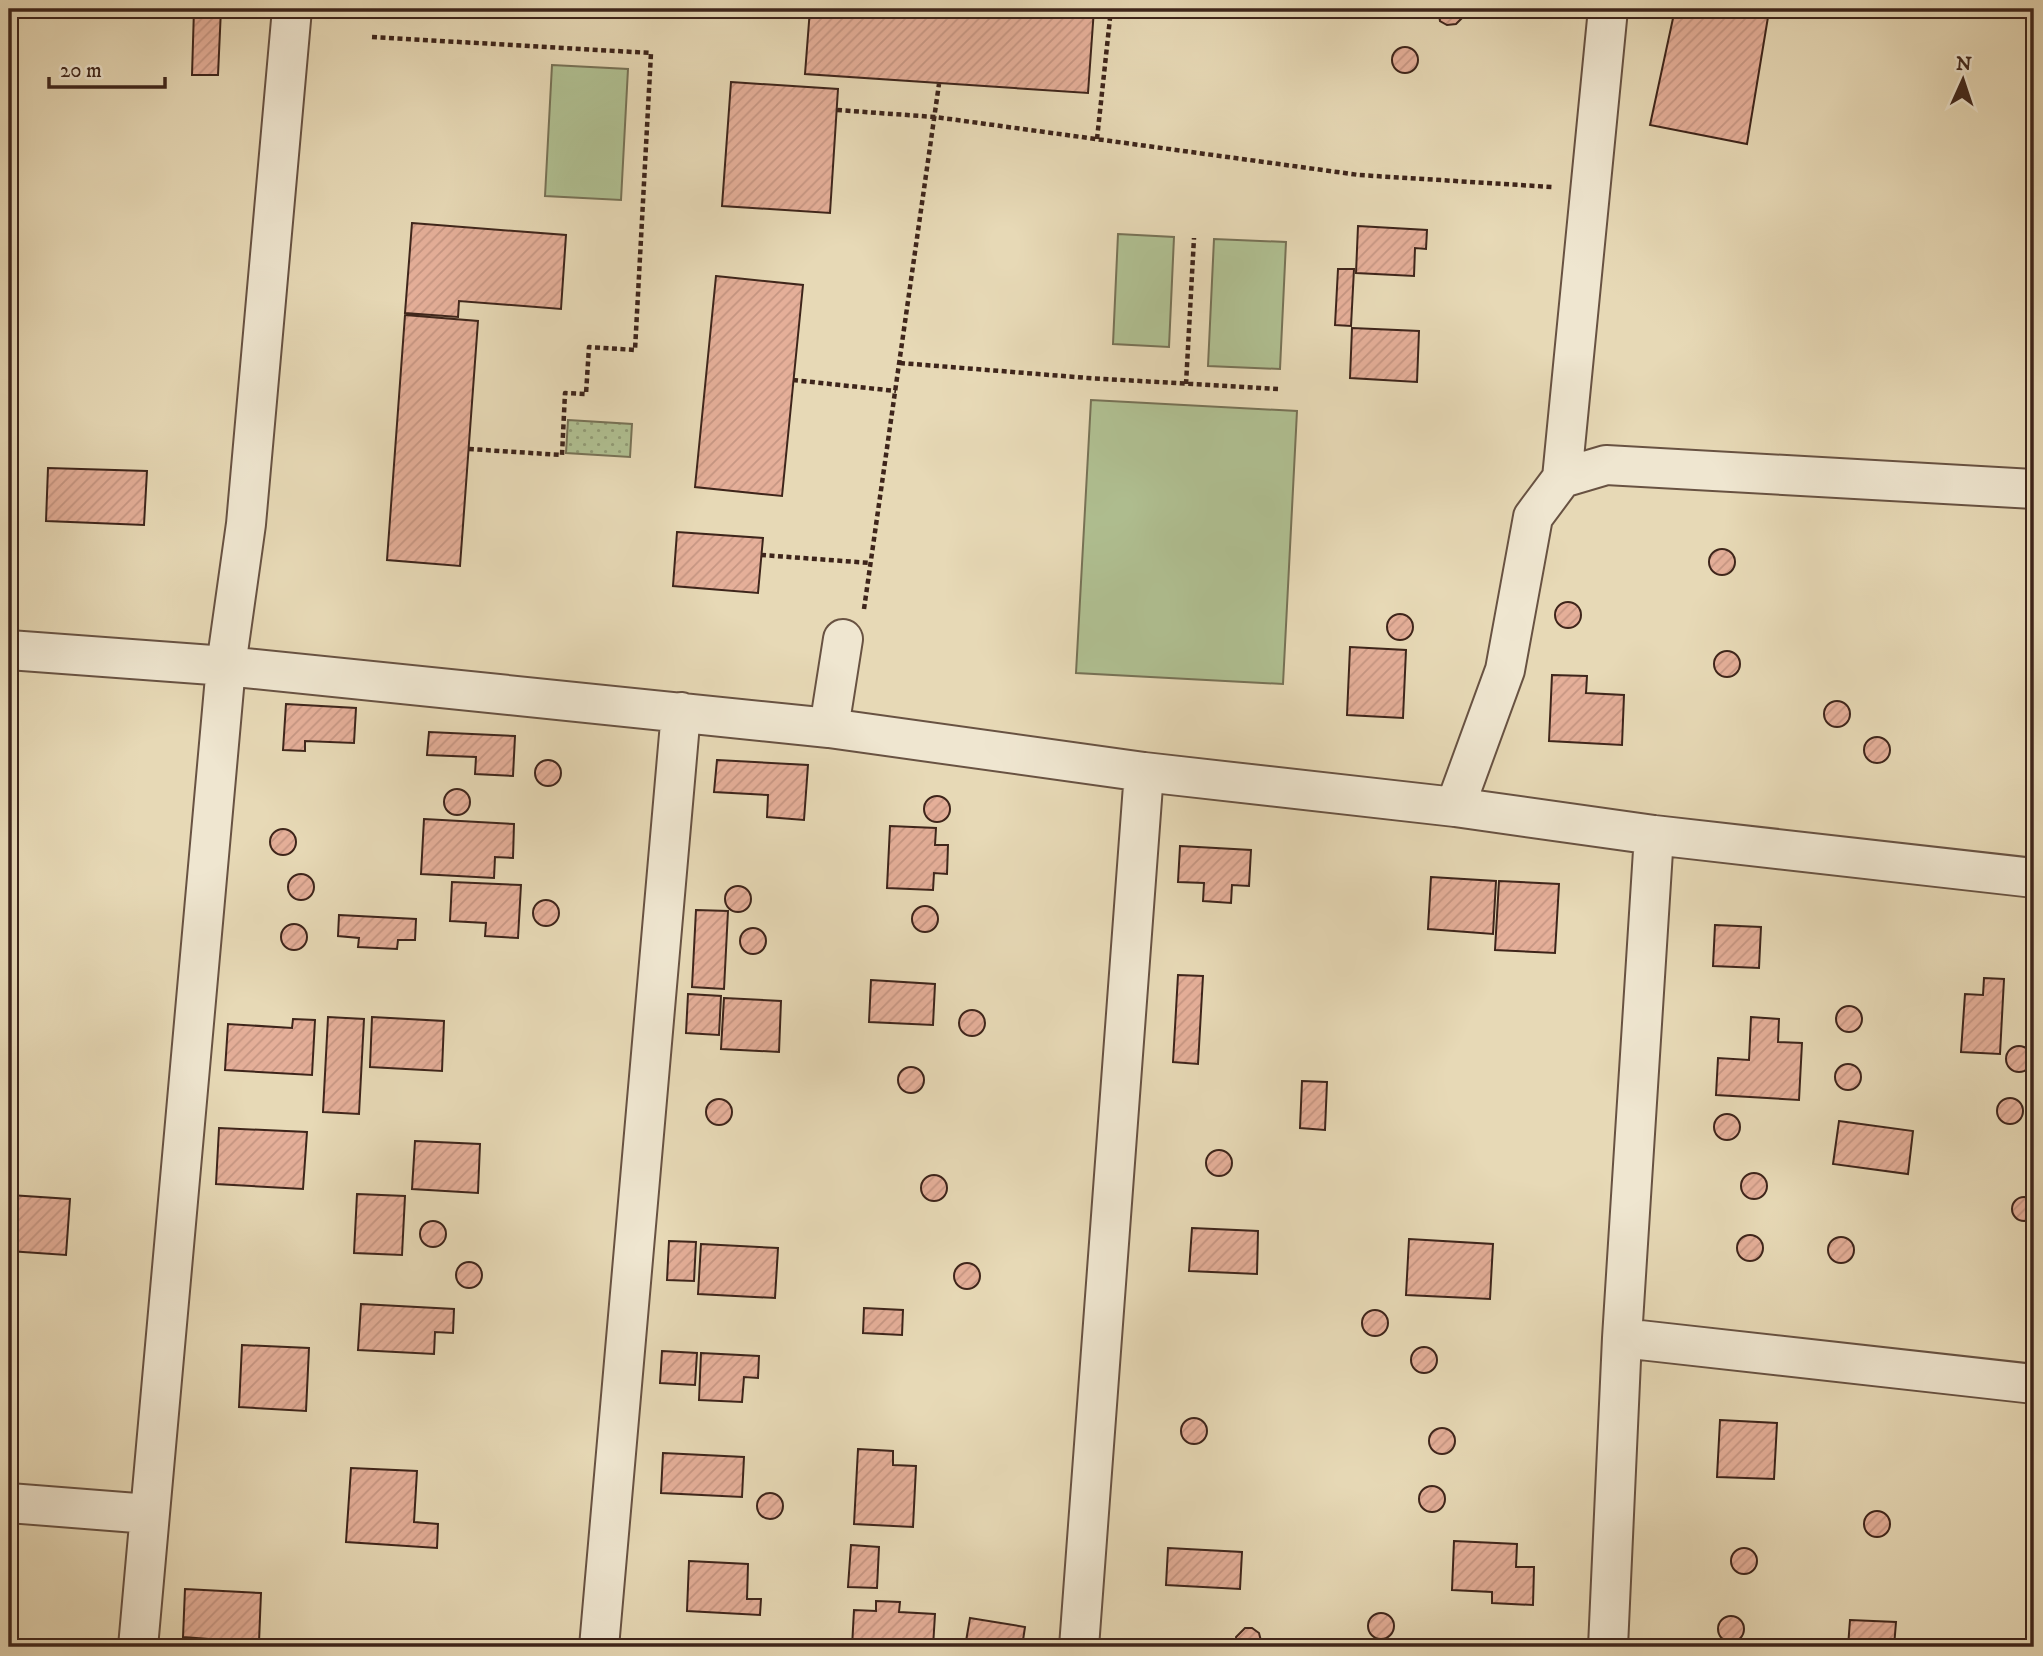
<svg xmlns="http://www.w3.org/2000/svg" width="2043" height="1656" font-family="'IM FELL DW Pica',serif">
<defs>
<pattern id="grass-dots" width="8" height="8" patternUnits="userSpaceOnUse" patternTransform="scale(1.75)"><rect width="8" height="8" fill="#b0c092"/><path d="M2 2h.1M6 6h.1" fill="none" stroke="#919c76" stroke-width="1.8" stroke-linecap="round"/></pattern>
<pattern id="building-hatch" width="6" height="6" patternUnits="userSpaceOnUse" patternTransform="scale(1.75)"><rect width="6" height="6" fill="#e5af99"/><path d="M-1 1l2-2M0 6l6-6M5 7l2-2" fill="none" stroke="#c69683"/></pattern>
</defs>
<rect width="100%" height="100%" fill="#e7d9b6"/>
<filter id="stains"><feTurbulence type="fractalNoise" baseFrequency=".00286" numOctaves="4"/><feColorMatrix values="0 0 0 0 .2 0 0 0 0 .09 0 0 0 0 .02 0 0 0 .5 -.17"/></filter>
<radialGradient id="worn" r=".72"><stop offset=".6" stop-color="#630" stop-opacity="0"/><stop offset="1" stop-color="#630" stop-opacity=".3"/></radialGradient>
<!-- grass -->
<path fill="url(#grass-dots)" stroke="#777256" stroke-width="2" d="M 568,420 L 632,424 L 630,457 L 566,453 Z"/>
<!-- pitch -->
<path fill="#b0c092" stroke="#777256" stroke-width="2" d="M 552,65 L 628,69 L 621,200 L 545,196 Z
M 1118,234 L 1174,237 L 1169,347 L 1113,344 Z
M 1214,239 L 1286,242 L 1280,369 L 1208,366 Z
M 1091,400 L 1297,411 L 1283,684 L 1076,673 Z"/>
<!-- building -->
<path fill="url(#building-hatch)" stroke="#3e251b" stroke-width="2" d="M 9,9 L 32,9 L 29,14 L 22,18 L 13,16 Z
M 194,9 L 221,9 L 218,75 L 192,75 Z
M 810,9 L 1094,9 L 1088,93 L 805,74 Z
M 1438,9 L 1462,9 L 1462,18 L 1456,24 L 1447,25 L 1440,21 Z
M 1675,9 L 1756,9 L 1769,11 L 1747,144 L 1650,125 Z
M1392 60a13 13 0 1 1 26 0a13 13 0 1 1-26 0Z
M 731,82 L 838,89 L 830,213 L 722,206 Z
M 412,223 L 566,235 L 561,309 L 459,301 L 458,317 L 405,313 Z
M 1358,226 L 1427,230 L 1426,249 L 1415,248 L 1414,276 L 1356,273 Z
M 1338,269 L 1354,269 L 1351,326 L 1335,325 Z
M 716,276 L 803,285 L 782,496 L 695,487 Z
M 405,315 L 478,321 L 460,566 L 387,560 Z
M 1352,328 L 1419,331 L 1417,382 L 1350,378 Z
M 48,468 L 147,471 L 144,525 L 46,521 Z
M 677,532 L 763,538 L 758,593 L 673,586 Z
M1709 562a13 13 0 1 1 26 0a13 13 0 1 1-26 0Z
M1555 615a13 13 0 1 1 26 0a13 13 0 1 1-26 0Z
M1387 627a13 13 0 1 1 26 0a13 13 0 1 1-26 0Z
M 1350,647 L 1406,650 L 1403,718 L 1347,715 Z
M1714 664a13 13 0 1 1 26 0a13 13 0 1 1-26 0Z
M 1552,675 L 1587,676 L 1586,693 L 1624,695 L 1622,745 L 1549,741 Z
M1824 714a13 13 0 1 1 26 0a13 13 0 1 1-26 0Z
M 286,704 L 356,708 L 354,743 L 305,741 L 305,751 L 283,750 Z
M 429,732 L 515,736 L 513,776 L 475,774 L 476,757 L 427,755 Z
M1864 750a13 13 0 1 1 26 0a13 13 0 1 1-26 0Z
M 717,760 L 808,765 L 804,820 L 767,817 L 768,795 L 714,792 Z
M535 773a13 13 0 1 1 26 0a13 13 0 1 1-26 0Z
M444 802a13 13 0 1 1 26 0a13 13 0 1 1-26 0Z
M924 809a13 13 0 1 1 26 0a13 13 0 1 1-26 0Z
M 424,819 L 514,824 L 513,858 L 495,857 L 494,878 L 421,874 Z
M 890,826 L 936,828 L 935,845 L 948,845 L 947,874 L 934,873 L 933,890 L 887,888 Z
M270 842a13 13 0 1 1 26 0a13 13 0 1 1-26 0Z
M 1180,846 L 1251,850 L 1249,886 L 1232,885 L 1231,903 L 1203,901 L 1204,883 L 1178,882 Z
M288 887a13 13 0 1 1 26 0a13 13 0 1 1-26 0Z
M 1431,877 L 1496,881 L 1493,934 L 1428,929 Z
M 1499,881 L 1559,884 L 1555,953 L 1495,950 Z
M 452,882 L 521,885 L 518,938 L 485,936 L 486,923 L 450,921 Z
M725 899a13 13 0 1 1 26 0a13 13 0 1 1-26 0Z
M533 913a13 13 0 1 1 26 0a13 13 0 1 1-26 0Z
M912 919a13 13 0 1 1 26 0a13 13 0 1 1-26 0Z
M 696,910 L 728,911 L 724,989 L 692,987 Z
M 339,915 L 416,919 L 415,940 L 398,940 L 397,949 L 358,947 L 359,938 L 338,936 Z
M281 937a13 13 0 1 1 26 0a13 13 0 1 1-26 0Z
M 1715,925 L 1761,927 L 1759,968 L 1713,966 Z
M740 941a13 13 0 1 1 26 0a13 13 0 1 1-26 0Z
M 1178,975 L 1203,976 L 1198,1064 L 1173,1062 Z
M 1984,978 L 2004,979 L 2000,1054 L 1961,1052 L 1965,994 L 1983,995 Z
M 871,980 L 935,984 L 933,1025 L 869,1022 Z
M 688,994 L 721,996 L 719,1035 L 686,1033 Z
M 724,998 L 781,1001 L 779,1052 L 721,1049 Z
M1836 1019a13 13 0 1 1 26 0a13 13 0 1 1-26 0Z
M959 1023a13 13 0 1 1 26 0a13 13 0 1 1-26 0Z
M 328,1017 L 364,1019 L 359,1114 L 323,1112 Z
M 372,1017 L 444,1021 L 442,1071 L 370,1067 Z
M 1751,1017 L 1779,1019 L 1778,1042 L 1802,1043 L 1799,1100 L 1716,1095 L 1718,1058 L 1749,1060 Z
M 293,1019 L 315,1020 L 312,1075 L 225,1070 L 228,1024 L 292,1028 Z
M2006 1059a13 13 0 1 1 26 0a13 13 0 1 1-26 0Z
M1835 1077a13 13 0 1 1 26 0a13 13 0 1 1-26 0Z
M898 1080a13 13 0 1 1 26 0a13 13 0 1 1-26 0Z
M 1302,1081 L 1327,1082 L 1325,1130 L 1300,1128 Z
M1997 1111a13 13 0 1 1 26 0a13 13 0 1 1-26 0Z
M706 1112a13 13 0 1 1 26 0a13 13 0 1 1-26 0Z
M1714 1127a13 13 0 1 1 26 0a13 13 0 1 1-26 0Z
M 1839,1121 L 1913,1131 L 1908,1174 L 1833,1164 Z
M 219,1128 L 307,1132 L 303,1189 L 216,1184 Z
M 415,1141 L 480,1144 L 478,1193 L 412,1189 Z
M1206 1163a13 13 0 1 1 26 0a13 13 0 1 1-26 0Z
M1741 1186a13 13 0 1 1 26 0a13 13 0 1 1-26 0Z
M921 1188a13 13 0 1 1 26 0a13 13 0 1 1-26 0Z
M 357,1194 L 405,1196 L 402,1255 L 354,1253 Z
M 10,1195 L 70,1199 L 66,1255 L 9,1251 Z
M2012 1209a12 12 0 1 1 24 0a12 12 0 1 1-24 0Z
M420 1234a13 13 0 1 1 26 0a13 13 0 1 1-26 0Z
M 1192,1228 L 1258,1231 L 1257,1274 L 1189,1271 Z
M1737 1248a13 13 0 1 1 26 0a13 13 0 1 1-26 0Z
M1828 1250a13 13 0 1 1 26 0a13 13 0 1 1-26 0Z
M 1409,1239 L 1493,1244 L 1490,1299 L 1406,1295 Z
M 669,1241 L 696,1242 L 694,1281 L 667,1280 Z
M 701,1244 L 778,1248 L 775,1298 L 698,1294 Z
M456 1275a13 13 0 1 1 26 0a13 13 0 1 1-26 0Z
M954 1276a13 13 0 1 1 26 0a13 13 0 1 1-26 0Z
M 361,1304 L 454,1309 L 453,1333 L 435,1332 L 434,1354 L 358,1350 Z
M 864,1308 L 903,1310 L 902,1335 L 863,1333 Z
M1362 1323a13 13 0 1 1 26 0a13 13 0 1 1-26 0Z
M 242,1345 L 309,1348 L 306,1411 L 239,1407 Z
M1411 1360a13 13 0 1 1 26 0a13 13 0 1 1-26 0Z
M 662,1351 L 697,1353 L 695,1385 L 660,1383 Z
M 701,1353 L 759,1356 L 758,1378 L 744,1377 L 742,1402 L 699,1400 Z
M1181 1431a13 13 0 1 1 26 0a13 13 0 1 1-26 0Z
M 1720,1420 L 1777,1423 L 1774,1479 L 1717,1477 Z
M1429 1441a13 13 0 1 1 26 0a13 13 0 1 1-26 0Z
M 858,1449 L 893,1451 L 893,1465 L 916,1466 L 913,1527 L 854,1524 Z
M 663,1453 L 744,1457 L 742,1497 L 661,1493 Z
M 351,1468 L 417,1471 L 414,1522 L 438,1524 L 437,1548 L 346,1542 Z
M1419 1499a13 13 0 1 1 26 0a13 13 0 1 1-26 0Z
M757 1506a13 13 0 1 1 26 0a13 13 0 1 1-26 0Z
M1864 1524a13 13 0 1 1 26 0a13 13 0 1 1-26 0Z
M 2034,1538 L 2034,1559 L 2029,1549 Z
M 1454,1541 L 1517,1544 L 1516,1567 L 1534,1567 L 1533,1605 L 1492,1603 L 1492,1592 L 1452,1590 Z
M 851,1545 L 879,1547 L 877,1588 L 848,1587 Z
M 1168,1548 L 1242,1552 L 1240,1589 L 1166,1585 Z
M1731 1561a13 13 0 1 1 26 0a13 13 0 1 1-26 0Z
M 689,1561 L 748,1564 L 747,1599 L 761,1599 L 760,1615 L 687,1611 Z
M 185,1589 L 261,1593 L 259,1642 L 233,1640 L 232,1647 L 208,1647 L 208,1639 L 183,1637 Z
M 876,1601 L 900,1602 L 899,1612 L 935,1614 L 933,1647 L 852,1647 L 854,1610 L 876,1611 Z
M1368 1626a13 13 0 1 1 26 0a13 13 0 1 1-26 0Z
M1718 1629a13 13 0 1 1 26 0a13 13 0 1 1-26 0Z
M 970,1618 L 1025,1627 L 1022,1647 L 965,1647 Z
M 1850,1620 L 1896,1622 L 1894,1647 L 1848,1647 Z
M 1245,1628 L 1252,1628 L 1259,1633 L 1261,1641 L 1259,1647 L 1238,1647 L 1236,1637 Z"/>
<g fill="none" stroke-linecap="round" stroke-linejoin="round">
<defs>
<path id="minor" d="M 1562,478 L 1608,9
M 9,650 L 226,666 L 829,728 L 1144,772 L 1455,807 L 1654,835 L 2034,878
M 829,728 L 843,639
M 1455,807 L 1505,670 L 1533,517 L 1562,478 L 1606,465 L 2034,489
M 1622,1338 L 2034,1384
M 9,1503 L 149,1514
M 138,1647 L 226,666 L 246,524 L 292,9
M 599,1647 L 681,712
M 1079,1647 L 1144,772
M 1608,1647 L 1622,1338 L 1654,835"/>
</defs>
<!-- minor casing -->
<use href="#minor" stroke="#685242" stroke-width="42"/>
<!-- path -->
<path stroke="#3e251b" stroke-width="4.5" stroke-dasharray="5 3.5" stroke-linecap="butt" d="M 372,37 L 651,53 L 635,350 L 589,347 L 586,394 L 565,393 L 562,455 L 469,449
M 837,110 L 935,117 L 1359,175 L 1552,187
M 1097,139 L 1111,9
M 900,363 L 1088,378 L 1278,389
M 793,380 L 896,391
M 1186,384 L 1194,238
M 761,555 L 871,563
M 864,609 L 939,84"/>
<!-- minor -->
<use href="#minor" stroke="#efe6d0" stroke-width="38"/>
</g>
<!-- margin -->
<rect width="2043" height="1656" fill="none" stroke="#e7d9b6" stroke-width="35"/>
<rect x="10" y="10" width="2022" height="1635" fill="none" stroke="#3e251b" stroke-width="3.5"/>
<rect x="18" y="18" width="2008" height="1621" fill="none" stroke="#3e251b" stroke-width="2"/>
<!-- north arrow -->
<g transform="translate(1963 80) rotate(3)" stroke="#efe6d0" stroke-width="5" paint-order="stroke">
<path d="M0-5L12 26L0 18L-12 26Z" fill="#3e251b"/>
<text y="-10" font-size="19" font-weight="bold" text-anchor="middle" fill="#3e251b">N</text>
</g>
<!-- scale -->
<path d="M49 77v10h116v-10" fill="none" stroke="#3e251b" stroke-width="3.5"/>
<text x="60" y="77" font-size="21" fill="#3e251b" stroke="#efe6d0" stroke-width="5" paint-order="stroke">20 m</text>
<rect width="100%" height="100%" filter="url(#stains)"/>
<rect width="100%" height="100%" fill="url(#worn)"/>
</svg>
